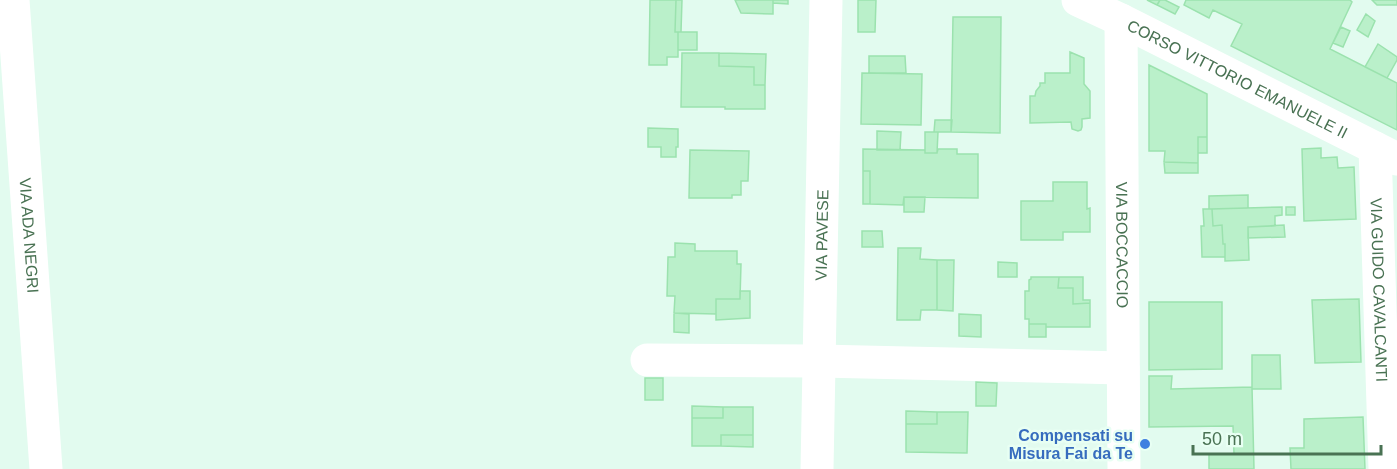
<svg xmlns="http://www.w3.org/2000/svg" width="1397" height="469" font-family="Arial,sans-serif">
<rect width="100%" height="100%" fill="#e2fbef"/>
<!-- building -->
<path fill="#baf0ca" stroke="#9be2ae" stroke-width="1.5" d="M 650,0 L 676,0 L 675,32 L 678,32 L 678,57 L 667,57 L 667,65 L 649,65 Z
M 676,0 L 682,0 L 681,32 L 675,32 Z
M 735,0 L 773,0 L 773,14 L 741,13 Z
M 773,0 L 788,0 L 788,4 L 773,3 Z
M 858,0 L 876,0 L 875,32 L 858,32 Z
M 1147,0 L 1160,0 L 1157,5 Z
M 1160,0 L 1165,0 L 1179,7 L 1175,14 L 1157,5 Z
M 1186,0 L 1350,0 L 1352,2 L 1330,49 L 1397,83 L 1397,130 L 1231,46 L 1242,24 L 1213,10 L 1209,18 L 1184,5 Z
M 1372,0 L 1397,0 L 1397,5 L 1377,5 Z
M 1366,14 L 1375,21 L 1368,37 L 1357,30 Z
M 953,17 L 1001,17 L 1000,133 L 951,132 Z
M 1341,27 L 1350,31 L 1343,47 L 1333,43 Z
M 678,32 L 697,32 L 697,50 L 678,50 Z
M 1378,44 L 1397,57 L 1397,60 L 1387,78 L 1365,67 Z
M 1070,52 L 1084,58 L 1084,84 L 1090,91 L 1090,118 L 1082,119 L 1082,127 L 1081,130 L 1078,131 L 1072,129 L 1071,122 L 1030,123 L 1030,96 L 1035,96 L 1036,91 L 1040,86 L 1040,83 L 1045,83 L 1045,73 L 1070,73 Z
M 682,53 L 719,53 L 719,66 L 754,67 L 754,85 L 765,85 L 765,109 L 725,109 L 725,107 L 681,107 Z
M 719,53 L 766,54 L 765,85 L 754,85 L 754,67 L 719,66 Z
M 869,56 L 905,56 L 906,73 L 869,73 Z
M 1149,65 L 1207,94 L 1207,137 L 1198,137 L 1198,163 L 1164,162 L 1165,151 L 1149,151 Z
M 862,73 L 922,74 L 921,125 L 861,124 Z
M 935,120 L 952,120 L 951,132 L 934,132 Z
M 648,128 L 678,129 L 678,147 L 676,147 L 676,157 L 661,157 L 661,147 L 648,147 Z
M 877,131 L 901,132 L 900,150 L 877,150 Z
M 925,132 L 938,132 L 937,153 L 925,153 Z
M 1198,137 L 1207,137 L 1207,153 L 1198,153 Z
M 1321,148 L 1321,158 L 1337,157 L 1338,168 L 1354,167 L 1356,219 L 1304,221 L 1302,149 Z
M 863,149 L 925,150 L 925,153 L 937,153 L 938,149 L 957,149 L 957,154 L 978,154 L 978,198 L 904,197 L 903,205 L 870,204 L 870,171 L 863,171 Z
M 690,150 L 749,151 L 748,181 L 741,181 L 741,195 L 732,195 L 732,198 L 689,198 Z
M 1164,162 L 1198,163 L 1198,173 L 1165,173 Z
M 863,171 L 870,171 L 870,204 L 863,204 Z
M 1053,182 L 1087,182 L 1087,209 L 1090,208 L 1090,232 L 1063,232 L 1063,240 L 1021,240 L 1021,201 L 1053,201 Z
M 1248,195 L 1248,208 L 1209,209 L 1209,196 Z
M 904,197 L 925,197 L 924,212 L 904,212 Z
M 1282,207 L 1282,215 L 1275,216 L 1275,226 L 1248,227 L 1249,260 L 1225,261 L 1225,244 L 1223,244 L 1222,225 L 1213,226 L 1212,209 Z
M 1286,207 L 1295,207 L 1295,215 L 1286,215 Z
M 1203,209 L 1212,209 L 1213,226 L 1222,225 L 1223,244 L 1225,244 L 1225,257 L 1202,257 L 1201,226 L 1204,226 Z
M 1284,225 L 1285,237 L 1248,238 L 1248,227 Z
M 862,231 L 882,231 L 883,247 L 862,247 Z
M 675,243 L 695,244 L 695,251 L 737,251 L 737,264 L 741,264 L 740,299 L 716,299 L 716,314 L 674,313 L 675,296 L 667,296 L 668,257 L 675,257 Z
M 898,248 L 921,248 L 920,259 L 937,260 L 937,310 L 921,310 L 920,320 L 897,320 Z
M 937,260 L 954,260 L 953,311 L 937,310 Z
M 998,262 L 1017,263 L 1017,277 L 998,277 Z
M 1031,277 L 1059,277 L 1058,288 L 1073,288 L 1073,304 L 1090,303 L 1090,327 L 1046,327 L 1046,324 L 1029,324 L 1029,319 L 1025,319 L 1025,291 L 1029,291 L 1029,280 L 1031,279 Z
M 1059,277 L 1083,277 L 1083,300 L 1090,300 L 1090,303 L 1073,304 L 1073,288 L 1058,288 Z
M 740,291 L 750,291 L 750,318 L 716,320 L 716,299 L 740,299 Z
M 1359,299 L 1361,362 L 1315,363 L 1312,300 Z
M 1149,302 L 1222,302 L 1222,369 L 1149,370 Z
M 674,313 L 689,314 L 689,333 L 674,332 Z
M 959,314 L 981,315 L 981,337 L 959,336 Z
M 1029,324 L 1046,324 L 1046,337 L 1029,337 Z
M 1252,355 L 1280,355 L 1281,389 L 1252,389 Z
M 1149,376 L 1172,376 L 1171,389 L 1252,387 L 1254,469 L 1209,469 L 1209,454 L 1234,454 L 1233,426 L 1149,427 Z
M 645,378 L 663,378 L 663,400 L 645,400 Z
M 976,382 L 997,383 L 996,406 L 976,406 Z
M 692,406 L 723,407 L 723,418 L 692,418 Z
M 723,407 L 753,407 L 753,435 L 721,435 L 721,446 L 692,446 L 692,418 L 723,418 Z
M 906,411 L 937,412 L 937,424 L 906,424 Z
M 937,412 L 968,412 L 967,453 L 906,452 L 906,424 L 937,424 Z
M 1363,417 L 1365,469 L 1291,469 L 1290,448 L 1304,448 L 1304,419 Z
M 721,435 L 753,435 L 753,447 L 721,446 Z"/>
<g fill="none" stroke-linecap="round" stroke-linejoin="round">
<!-- minor -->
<g stroke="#fff" stroke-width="33">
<path id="s1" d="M 13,0 L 46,469"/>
<path id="s2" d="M 1078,0 L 1121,20 L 1397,159"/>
<path id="s3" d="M 1121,20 L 1124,469"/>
<path id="s4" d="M 1375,148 L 1385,469"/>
<path d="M 647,360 L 820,361 L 1123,368"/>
<path id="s5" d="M 817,469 L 826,0"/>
</g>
</g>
<!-- markers -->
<circle fill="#3f7fe0" stroke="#e8fff3" stroke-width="2" cx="1145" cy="444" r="6"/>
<g text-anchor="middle" stroke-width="5" stroke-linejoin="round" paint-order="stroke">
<!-- street labels -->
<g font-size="16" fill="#497253" stroke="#e8fff3">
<text dy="6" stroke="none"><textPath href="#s2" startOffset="178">CORSO VITTORIO EMANUELE II</textPath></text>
<text dy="6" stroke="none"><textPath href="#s1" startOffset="236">VIA ADA NEGRI</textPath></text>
<text dy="6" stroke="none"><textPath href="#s5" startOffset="234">VIA PAVESE</textPath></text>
<text dy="6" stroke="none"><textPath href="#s3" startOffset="225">VIA BOCCACCIO</textPath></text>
<text dy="6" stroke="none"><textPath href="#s4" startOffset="142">VIA GUIDO CAVALCANTI</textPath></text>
</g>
<!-- shop labels -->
<g font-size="16" font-weight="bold" fill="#366cbe" stroke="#e8fff3" text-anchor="end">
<text x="1133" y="441">Compensati su<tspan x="1133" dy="18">Misura Fai da Te</tspan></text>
</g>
</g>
<!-- scale -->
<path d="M1193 445v9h188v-9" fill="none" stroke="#497253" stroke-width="3"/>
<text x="1202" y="445" font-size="18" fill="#497253" stroke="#e8fff3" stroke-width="4.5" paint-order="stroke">50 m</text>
</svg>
